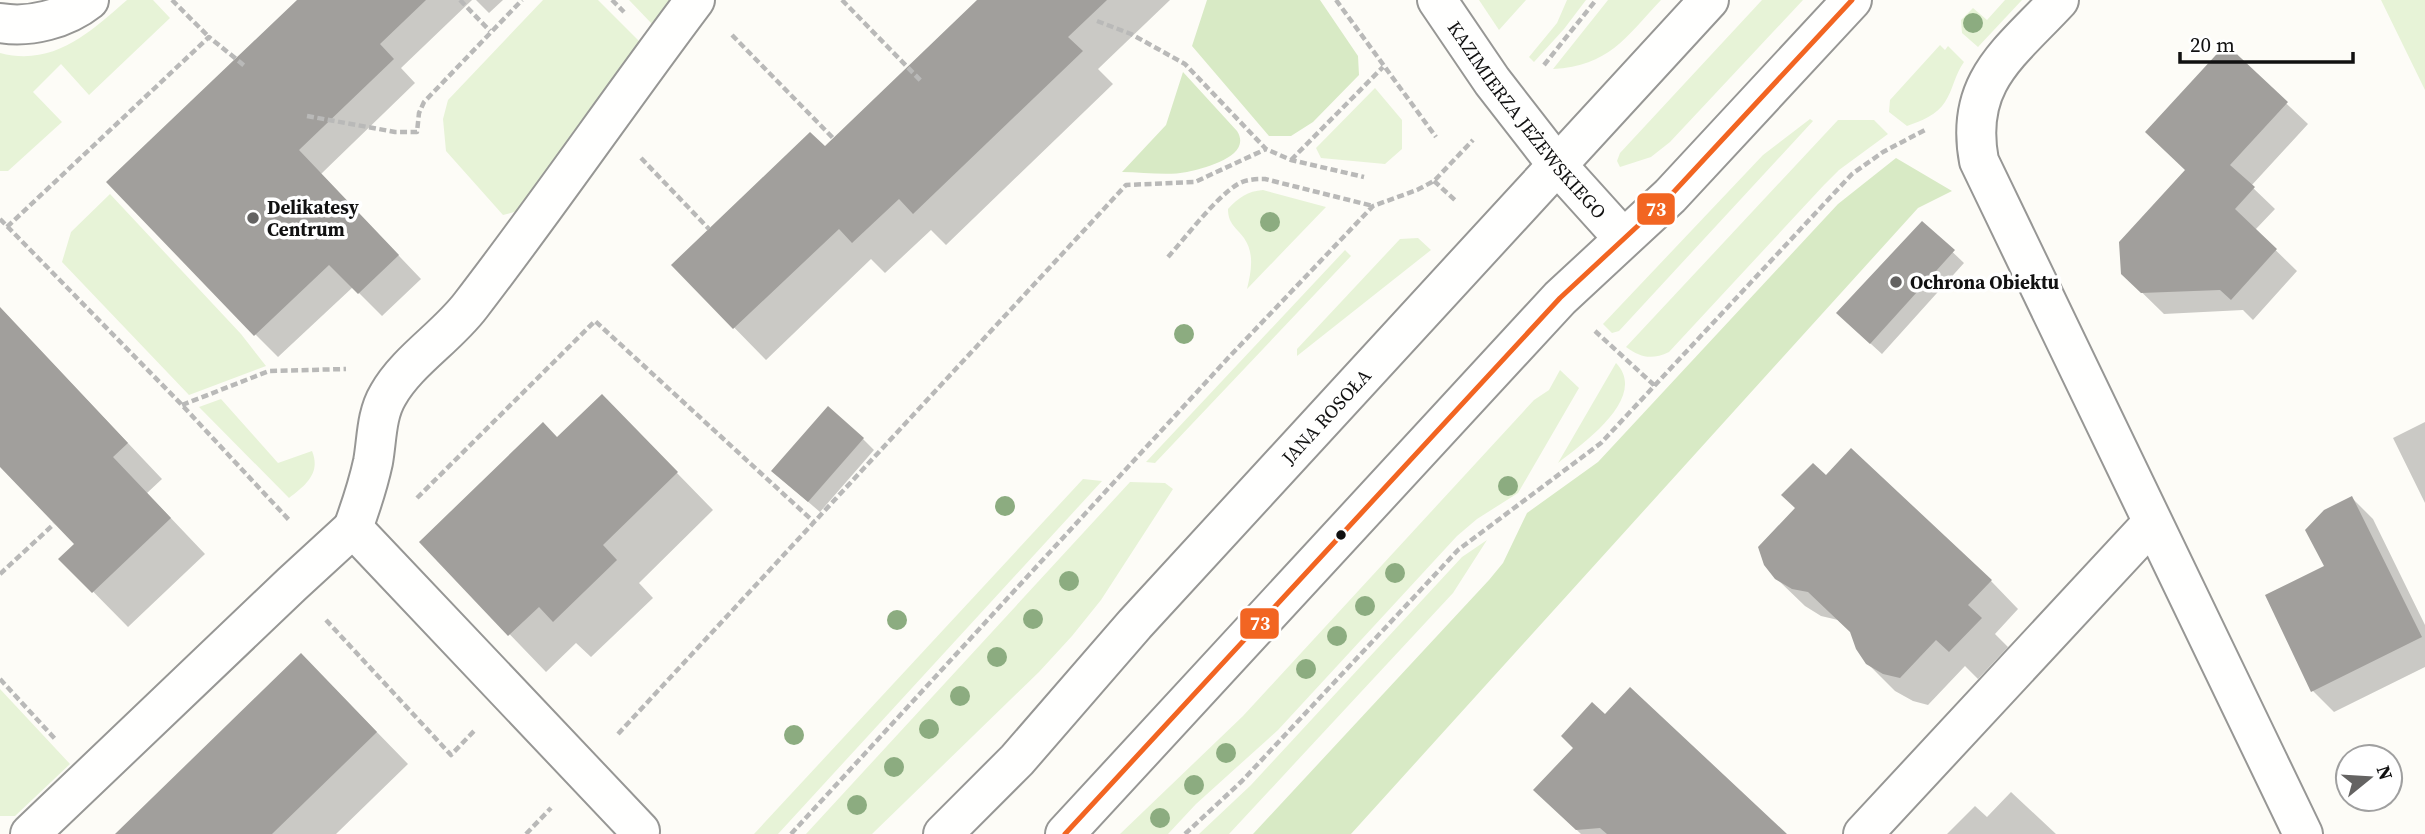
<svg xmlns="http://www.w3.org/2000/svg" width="2425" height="834" font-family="'Source Serif 4',serif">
<rect width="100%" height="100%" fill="#fdfcf7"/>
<!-- green -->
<path fill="#e7f3d7" d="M 127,0 L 153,0 L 170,18 L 89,95 L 61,64 L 33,92 L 62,122 L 8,171 L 0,171 L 0,53 C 54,67 90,32 127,0 Z
M 543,0 L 598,0 L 642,44 L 518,211 L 503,215 L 446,151 L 443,119 L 448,100 Z
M 629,0 L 671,0 L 653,25 Z
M 1479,0 L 1526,0 L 1499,30 Z
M 1567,0 L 1586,0 L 1564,29 L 1534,62 L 1529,57 L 1557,23 Z
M 1608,0 L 1661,0 C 1625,38 1609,66 1553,69 Z
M 1762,0 L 1803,0 L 1670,142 L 1651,157 L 1620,167 L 1617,161 L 1620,153 Z
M 2005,0 L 2022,0 L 1978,47 L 1962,33 L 1961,20 L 1973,8 L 1987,20 Z
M 2381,0 L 2425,0 L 2425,90 Z
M 1940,45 L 1945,50 L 1948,46 L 1964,62 C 1955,74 1953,90 1945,102 C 1937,115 1921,121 1907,126 L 1889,112 L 1890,100 Z
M 1375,88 L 1402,120 L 1402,149 L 1385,164 L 1321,158 L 1316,148 Z
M 1810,119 L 1813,121 L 1619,331 L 1612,333 L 1603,324 L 1763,155 Z
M 1838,120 L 1874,120 L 1888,134 L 1839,170 L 1824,185 L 1669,352 C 1652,360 1641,358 1626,347 Z
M 1263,190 L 1326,207 L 1247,289 C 1251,272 1255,254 1244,238 C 1236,227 1228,224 1228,209 C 1238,198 1248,191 1263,190 Z
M 110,194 L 241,334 L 266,366 L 189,395 L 62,262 L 71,232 Z
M 1418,238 L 1431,250 L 1297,356 L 1297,349 L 1400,239 Z
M 1345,250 L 1351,256 L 1155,463 L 1146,462 Z
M 1616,363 C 1649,397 1583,444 1558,463 Z
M 1560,370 L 1579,388 L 1518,493 L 1477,519 L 1457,536 L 1278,730 L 1196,804 L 1168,834 L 1120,834 L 1243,716 L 1534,400 L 1549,390 Z
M 221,399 L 278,463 L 312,451 C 321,473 306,485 289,498 L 199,407 Z
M 1083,479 L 1102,481 L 778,834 L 754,834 Z
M 1130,482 L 1165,483 L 1173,489 L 1101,600 L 1072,636 L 1039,672 L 872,834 L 806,834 Z
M 1487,540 L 1453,593 L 1229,834 L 1199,834 L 1251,785 L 1462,557 Z
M 0,689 L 70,764 L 15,816 L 0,816 Z"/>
<!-- forest -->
<path fill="#d8eac5" d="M 1207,0 L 1320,0 L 1358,56 L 1359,75 L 1313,122 L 1291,136 L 1269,136 L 1192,46 Z
M 1183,72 L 1237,131 C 1253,156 1205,168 1187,172 C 1167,176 1143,172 1122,172 L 1166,125 Z
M 1896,158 L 1952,191 L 1918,208 L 1351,834 L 1253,834 L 1489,580 L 1503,563 L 1527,513 L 1598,462 L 1838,204 Z"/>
<!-- shadow -->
<path fill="#0003" d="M 300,0 L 472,0 L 401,68 L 415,83 L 321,174 L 421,279 L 382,316 L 353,287 L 278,357 L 255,334 Z
M 476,0 L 503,0 L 489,13 Z
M 979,0 L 1170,0 L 1098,69 L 1113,84 L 946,245 L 931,230 L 885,273 L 871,259 L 766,360 L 673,265 L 825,149 Z
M 2226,47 L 2308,124 L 2251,186 L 2275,209 L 2255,230 L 2297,271 L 2253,320 L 2243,310 L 2164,314 L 2122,273 L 2187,171 Z
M 1922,223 L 1964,263 L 1882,354 L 1849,324 Z
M 0,308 L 162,479 L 147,493 L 205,554 L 128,627 L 61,559 L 76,544 L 0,464 Z
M 2425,422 L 2425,503 L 2393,438 Z
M 638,433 L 713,510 L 639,583 L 653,598 L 591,657 L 576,643 L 546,672 L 421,542 L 557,439 Z
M 863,439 L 874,450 L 820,512 L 785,482 Z
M 1827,477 L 1991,581 L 2018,609 L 1995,634 L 2008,647 L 1978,679 L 1965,666 L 1928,705 L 1913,701 L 1895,691 L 1867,663 L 1853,634 L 1838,620 L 1821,616 L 1805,606 L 1776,578 Z
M 2352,498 L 2373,519 L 2425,625 L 2425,667 L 2334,712 L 2313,691 L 2327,567 Z
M 333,687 L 408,764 L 336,834 L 122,834 Z
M 1605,717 L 1783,834 L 1581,834 L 1563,817 Z
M 2011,792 L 2056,834 L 1947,834 L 1975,806 L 1987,817 Z"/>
<!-- building -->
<path fill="#a19f9c" d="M 297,0 L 426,0 L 380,44 L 394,59 L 299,150 L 399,255 L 358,294 L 329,265 L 254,336 L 106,182 Z
M 977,0 L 1107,0 L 1068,37 L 1083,51 L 913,214 L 899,199 L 852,243 L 839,229 L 733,329 L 671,265 L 810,132 L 825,146 Z
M 2226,44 L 2288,102 L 2230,165 L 2255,187 L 2235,209 L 2277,249 L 2231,300 L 2220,290 L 2141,293 L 2121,274 L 2119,242 L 2185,170 L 2145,132 Z
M 1922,221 L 1955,250 L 1870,344 L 1836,313 Z
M 0,307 L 128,443 L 113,457 L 171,518 L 92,593 L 58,559 L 74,544 L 0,467 Z
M 602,394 L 678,472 L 603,545 L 617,560 L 553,622 L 539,607 L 508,636 L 419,542 L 543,422 L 557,437 Z
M 828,406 L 864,438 L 808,502 L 771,471 Z
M 1851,448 L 1992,580 L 1968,605 L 1982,618 L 1949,652 L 1936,640 L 1900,678 L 1883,674 L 1866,664 L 1856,649 L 1850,632 L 1808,592 L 1792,589 L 1775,579 L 1764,565 L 1758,547 L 1795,508 L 1781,495 L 1813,463 L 1826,475 Z
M 2352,496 L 2422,637 L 2311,692 L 2265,595 L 2324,566 L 2305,530 L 2324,510 Z
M 301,653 L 377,732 L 272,834 L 115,834 Z
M 1630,687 L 1787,834 L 1607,834 L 1600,828 L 1576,830 L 1533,790 L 1573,748 L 1561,736 L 1592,702 L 1605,714 Z"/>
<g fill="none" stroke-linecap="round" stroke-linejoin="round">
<defs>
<g id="minor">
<path id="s1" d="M 1437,0 L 1492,81 L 1558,166 L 1623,238"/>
<path d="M 2059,0 C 2010,53 1964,82 1979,161 L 2303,834"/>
<path d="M 0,23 C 30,28 65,19 89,0"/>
<path d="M 353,528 C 361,506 368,485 373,462 C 377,440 376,415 388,395 C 407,361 447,337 471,305 C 548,205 619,101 695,0"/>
<path d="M 30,834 L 292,584 L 353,528 L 640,831 L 638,834"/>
<path d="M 1863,834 L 2152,523"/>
</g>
<g id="tertiary">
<path id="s2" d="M 943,834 L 1017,760 L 1135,624 L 1709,0"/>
<path d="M 1065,834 L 1560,298 L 1670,196 L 1852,0"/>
</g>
</defs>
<!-- minor casing -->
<use href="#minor" stroke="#979795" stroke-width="42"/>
<!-- tertiary casing -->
<use href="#tertiary" stroke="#979795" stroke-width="42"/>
<!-- path -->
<path stroke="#b9b9b8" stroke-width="4.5" stroke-dasharray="7 3.5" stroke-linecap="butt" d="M 172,0 L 209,37
M 460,0 L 490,31
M 612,0 L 624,12
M 842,0 L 922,82
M 1336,0 L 1436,137
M 1097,21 L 1131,34 L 1185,64 L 1266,149 L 1291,160 L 1364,177
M 732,35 L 833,138
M 1544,65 L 1596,0
M 307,116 L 395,132 L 417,132 L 419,113 L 424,102 L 522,0
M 641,158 L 709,229
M 1291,160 L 1383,67
M 1434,181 L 1456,201
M 0,219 L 182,405 L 289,520
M 7,227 L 209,37 L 246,67
M 1168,257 C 1187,236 1215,198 1238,184 C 1247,179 1256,179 1265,179 L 1373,206
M 1595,331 L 1654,385
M 182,405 L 269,371 L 346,369
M 417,498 L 595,321 L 814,522
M 0,574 L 54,524
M 326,620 L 451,755 L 475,730
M 0,679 L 56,740
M 618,734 L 1126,185 L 1195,182 L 1266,149
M 526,834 L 551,808
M 791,834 L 1229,357 L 1373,206 L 1417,190 L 1434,181 L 1473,140
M 1185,834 L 1242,781 L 1458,550 L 1601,443 L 1852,174 L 1883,152 L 1925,130"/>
<!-- minor -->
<use href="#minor" stroke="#fffffe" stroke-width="38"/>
<!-- tertiary -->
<use href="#tertiary" stroke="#fffffe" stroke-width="38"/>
<defs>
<path id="bus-1" d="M 1065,834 L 1560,298 L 1670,196 L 1852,0"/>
</defs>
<!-- bus-1 casing -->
<use href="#bus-1" stroke="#fff" stroke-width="10"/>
<!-- bus-1 -->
<use href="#bus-1" stroke="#f26522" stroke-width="5"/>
</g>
<!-- trees -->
<g fill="#8cac80">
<circle cx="1973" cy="23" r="10"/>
<circle cx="1270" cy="222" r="10"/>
<circle cx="1184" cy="334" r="10"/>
<circle cx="1508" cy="486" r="10"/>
<circle cx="1005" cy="506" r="10"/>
<circle cx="1395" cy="573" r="10"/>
<circle cx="1069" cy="581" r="10"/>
<circle cx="1365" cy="606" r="10"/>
<circle cx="1033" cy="619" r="10"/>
<circle cx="897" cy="620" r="10"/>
<circle cx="1337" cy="636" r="10"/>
<circle cx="997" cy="657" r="10"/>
<circle cx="1306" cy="669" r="10"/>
<circle cx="960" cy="696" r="10"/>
<circle cx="929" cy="729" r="10"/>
<circle cx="794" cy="735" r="10"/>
<circle cx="1226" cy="753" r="10"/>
<circle cx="894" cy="767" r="10"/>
<circle cx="1194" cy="785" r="10"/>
<circle cx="857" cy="805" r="10"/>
<circle cx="1160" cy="818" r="10"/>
</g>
<!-- markers -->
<g fill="#646362" stroke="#fff" stroke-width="2.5">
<circle cx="253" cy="218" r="7"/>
<circle cx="1896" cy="282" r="7"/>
</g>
<circle fill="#111" stroke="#fff" stroke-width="2.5" cx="1341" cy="535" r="6"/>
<g text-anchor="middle" stroke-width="7" stroke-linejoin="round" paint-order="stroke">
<!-- street labels -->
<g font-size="19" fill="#111" stroke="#fff">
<text dy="7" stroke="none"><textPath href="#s1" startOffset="150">KAZIMIERZA JEŻEWSKIEGO</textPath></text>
<text dy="7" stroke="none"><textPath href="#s2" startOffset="567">JANA ROSOŁA</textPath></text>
</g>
<!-- poi labels -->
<g font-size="19" font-weight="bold" fill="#111" stroke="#fff" text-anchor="start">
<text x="267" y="214">Delikatesy<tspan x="267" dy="22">Centrum</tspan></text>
<text x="1910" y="289">Ochrona Obiektu</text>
</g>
</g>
<g stroke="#fff" stroke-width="2.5">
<rect x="1636" y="192" width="40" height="34" rx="7" fill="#f26522"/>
<rect x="1239" y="607" width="41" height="33" rx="7" fill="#f26522"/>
</g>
<g font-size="19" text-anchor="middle" font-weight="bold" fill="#fff">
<text x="1656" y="216">73</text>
<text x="1260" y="630">73</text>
</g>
<!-- north arrow -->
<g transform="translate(2369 778) rotate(72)"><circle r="33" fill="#ffffff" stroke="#a0a0a0" stroke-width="2"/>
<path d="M0-5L12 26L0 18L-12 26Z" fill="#646362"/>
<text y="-10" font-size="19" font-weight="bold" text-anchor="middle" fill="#111111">N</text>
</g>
<!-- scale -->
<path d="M2180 52v10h173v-10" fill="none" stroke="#111111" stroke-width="3.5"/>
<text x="2190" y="52" font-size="21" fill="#111111" stroke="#ffffff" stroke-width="5" paint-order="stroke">20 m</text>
</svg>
